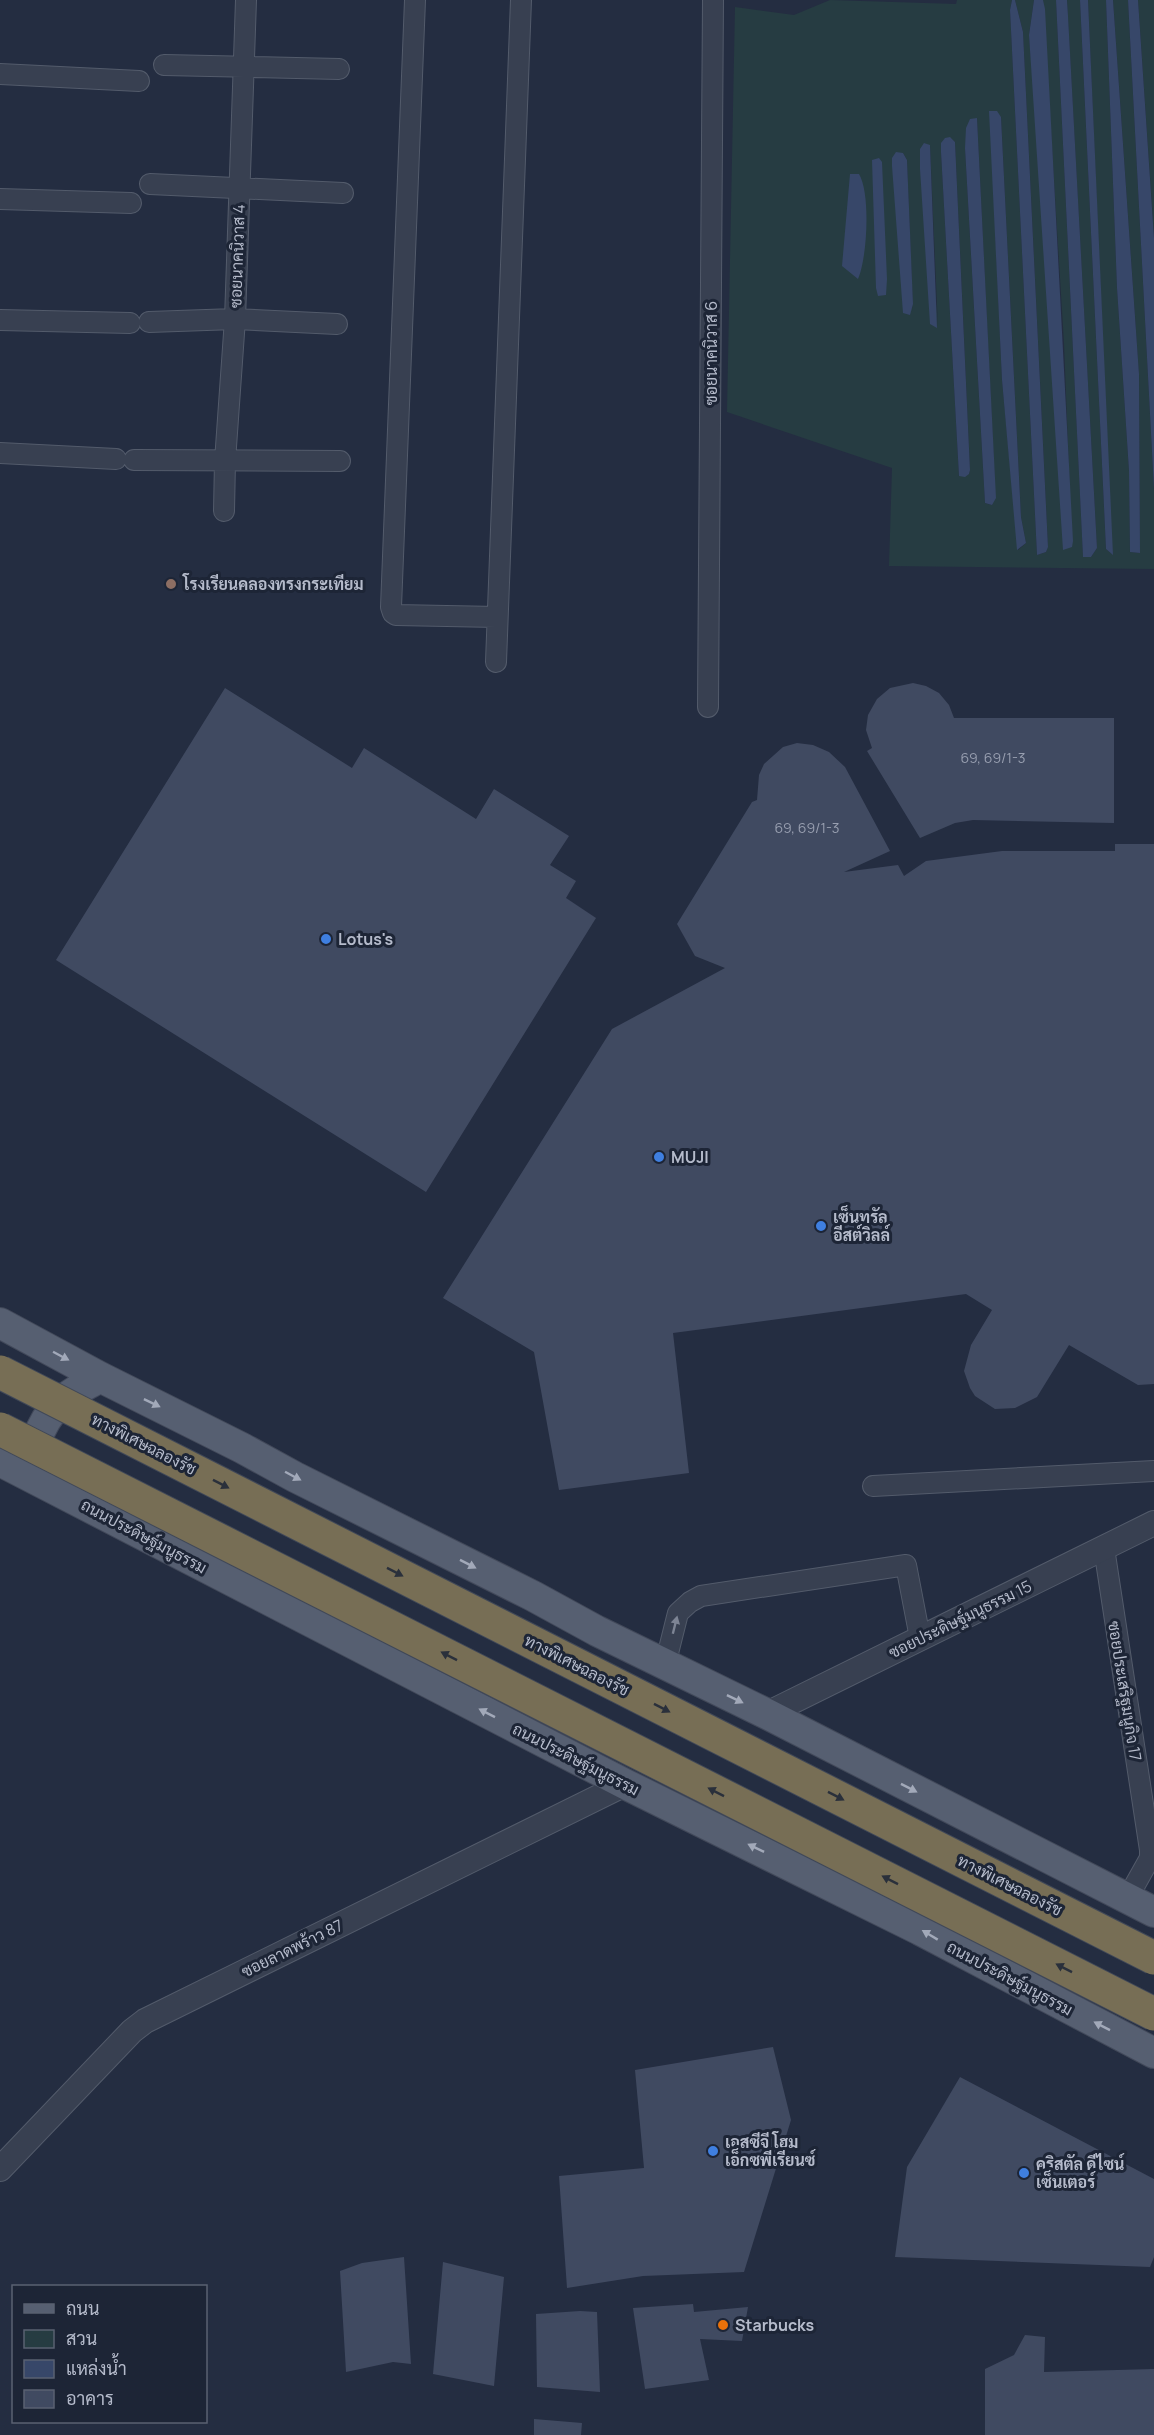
<svg xmlns="http://www.w3.org/2000/svg" width="1154" height="2435" font-family="Manrope,Sarabun,sans-serif">
<rect width="100%" height="100%" fill="#242d41"/>
<!-- green -->
<path fill="#263c42" fill-rule="evenodd" d="M 830,0 L 956,4 L 957,0 L 1012,0 L 1010,10 L 1037,555 L 1046,552 L 1048,546 L 1023,32 L 1015,0 L 1034,0 L 1029,35 L 1072,547 L 1064,343 L 1043,0 L 1056,0 L 1083,556 L 1091,557 L 1097,548 L 1067,0 L 1080,0 L 1106,549 L 1112,554 L 1088,0 L 1106,0 L 1117,288 L 1129,471 L 1130,552 L 1140,553 L 1139,374 L 1113,0 L 1128,0 L 1154,489 L 1154,569 L 889,566 L 892,468 L 727,412 L 735,7 L 794,15 ZM 990,111 L 1001,117 L 1021,517 L 1026,543 L 1018,550 L 1002,380 ZM 977,118 L 995,486 L 992,505 L 985,503 L 965,148 ZM 950,138 L 955,142 L 970,469 L 969,474 L 959,476 L 941,152 L 942,143 ZM 924,143 L 930,146 L 938,327 ZM 903,153 L 907,160 L 913,312 Z
M 1138,0 L 1154,0 L 1154,238 L 1154,237 Z"/>
<!-- water -->
<path fill="#374769" d="M 1012,0 L 1015,0 L 1023,32 L 1048,547 L 1046,552 L 1037,555 L 1010,10 Z
M 1034,0 L 1043,0 L 1045,9 L 1073,541 L 1072,547 L 1063,550 L 1029,35 Z
M 1056,0 L 1067,0 L 1068,16 L 1097,548 L 1091,557 L 1083,557 Z
M 1080,0 L 1088,0 L 1113,555 L 1106,549 Z
M 1106,0 L 1113,0 L 1139,374 L 1140,553 L 1130,552 L 1129,471 L 1117,288 Z
M 1128,0 L 1138,0 L 1154,238 L 1154,489 Z
M 989,111 L 997,111 L 1001,117 L 1021,517 L 1026,543 L 1017,550 L 1002,380 Z
M 977,118 L 996,498 L 992,505 L 985,503 L 965,148 L 966,128 L 970,119 Z
M 950,137 L 955,142 L 970,470 L 969,474 L 965,477 L 959,476 L 941,152 L 941,143 L 945,138 Z
M 924,143 L 930,145 L 937,328 L 930,324 L 920,169 L 920,149 Z
M 896,152 L 903,153 L 907,160 L 913,304 L 910,315 L 903,313 L 892,166 L 892,158 Z
M 879,158 L 882,162 L 887,279 L 886,295 L 878,296 L 876,288 L 872,160 Z
M 850,174 L 859,174 C 871,194 867,259 858,279 L 842,266 Z"/>
<!-- building -->
<path fill="#404a61" d="M 913,683 L 926,686 L 939,693 L 949,705 L 954,718 L 1114,718 L 1114,823 L 973,820 L 955,823 L 920,838 L 867,751 L 872,748 L 866,730 L 868,715 L 877,699 L 890,688 Z
M 225,688 L 352,768 L 364,748 L 476,819 L 494,789 L 569,836 L 550,865 L 576,881 L 566,898 L 596,918 L 426,1192 L 56,960 Z
M 797,743 L 813,745 L 829,752 L 845,767 L 890,851 L 844,872 L 898,865 L 904,876 L 926,861 L 1002,851 L 1115,851 L 1115,844 L 1154,844 L 1154,1384 L 1138,1385 L 1069,1345 L 1037,1397 L 1015,1408 L 995,1409 L 975,1396 L 970,1388 L 964,1371 L 971,1345 L 992,1310 L 966,1294 L 673,1333 L 689,1473 L 559,1490 L 534,1352 L 443,1298 L 612,1029 L 725,968 L 695,956 L 677,924 L 752,802 L 757,800 L 759,775 L 764,764 L 783,747 Z
M 773,2047 L 791,2120 L 744,2272 L 643,2276 L 567,2288 L 559,2176 L 644,2168 L 635,2070 Z
M 960,2077 L 1154,2179 L 1154,2257 L 1150,2267 L 895,2257 L 907,2167 Z
M 404,2257 L 411,2364 L 393,2362 L 346,2372 L 340,2271 L 362,2263 Z
M 443,2262 L 504,2277 L 494,2386 L 433,2374 Z
M 693,2304 L 694,2312 L 748,2307 L 742,2341 L 700,2339 L 709,2380 L 645,2389 L 633,2308 Z
M 580,2311 L 597,2312 L 600,2392 L 537,2387 L 536,2314 Z
M 1025,2335 L 1045,2337 L 1044,2372 L 1154,2369 L 1154,2435 L 985,2435 L 985,2369 L 1014,2355 Z
M 534,2419 L 582,2423 L 581,2435 L 534,2435 Z"/>
<g fill="none" stroke-linecap="round" stroke-linejoin="round">
<defs>
<path id="minor" d="M 415,0 L 391,607 L 393,613 L 396,615 L 497,617
M 164,65 L 339,69
M 0,74 L 139,81
M 150,184 L 343,193
M 0,199 L 131,203
M 0,320 L 130,323
M 149,322 L 235,319 L 337,324
M 0,453 L 116,459
M 134,460 L 340,461
M 224,511 L 225,461 L 235,319 L 246,0
M 496,662 L 521,0
M 708,707 L 713,0
M 873,1486 L 1154,1471
M 1104,1548 L 1150,1850 L 1150,1858 L 1127,1899
M 665,1665 L 678,1613 L 690,1602 L 701,1596 L 906,1565 L 920,1638"/>
<path id="tertiary" d="M 767,1714 L 1154,1523
M 0,2169 L 132,2031 L 145,2021 L 625,1784"/>
<path id="primary" d="M 0,1323 L 100,1377 L 242,1448 L 295,1477 L 533,1596 L 597,1631 L 767,1714 L 1154,1912
M 0,1461 L 625,1784 L 920,1930 L 1154,2053
M 41,1469 C 25,1446 48,1411 67,1397 C 77,1389 89,1384 100,1377"/>
</defs>
<!-- minor casing -->
<use href="#minor" stroke="#535b6b" stroke-width="22"/>
<!-- tertiary casing -->
<use href="#tertiary" stroke="#535b6b" stroke-width="26"/>
<!-- primary casing -->
<use href="#primary" stroke="#42495a" stroke-width="32"/>
<!-- minor -->
<use href="#minor" stroke="#384051" stroke-width="20"/>
<!-- tertiary -->
<use href="#tertiary" stroke="#384051" stroke-width="24"/>
<!-- primary -->
<use href="#primary" stroke="#565f71" stroke-width="30"/>
<defs>
<path id="motorway-bridge" d="M 0,1372 L 1154,1958
M 0,1429 L 1154,2014"/>
</defs>
<!-- motorway-bridge casing -->
<use href="#motorway-bridge" stroke="#404858" stroke-width="35" stroke-linecap="butt"/>
<!-- motorway-bridge -->
<use href="#motorway-bridge" stroke="#776e55" stroke-width="33"/>
</g>
<!-- one-way arrows -->
<defs><path id="oneway-solid" d="M-6-.8H1V-3.2L6.5 0L1 3.2V.8H-6Z" transform="scale(1.5)"/></defs>
<g fill="#a2a9b9">
<use href="#oneway-solid" transform="translate(61 1356) rotate(28)"/>
<use href="#oneway-solid" transform="translate(152 1403) rotate(26)"/>
<use href="#oneway-solid" transform="translate(293 1476) rotate(28)"/>
<use href="#oneway-solid" transform="translate(468 1564) rotate(27)"/>
<use href="#oneway-solid" transform="translate(735 1699) rotate(26)"/>
<use href="#oneway-solid" transform="translate(487 1713) rotate(-153)"/>
<use href="#oneway-solid" transform="translate(909 1788) rotate(27)"/>
<use href="#oneway-solid" transform="translate(756 1848) rotate(-154)"/>
<use href="#oneway-solid" transform="translate(930 1935) rotate(-149)"/>
<use href="#oneway-solid" transform="translate(1102 2026) rotate(-153)"/>
</g>
<g fill="#2a303b">
<use href="#oneway-solid" transform="translate(221 1484) rotate(27)"/>
<use href="#oneway-solid" transform="translate(395 1572) rotate(27)"/>
<use href="#oneway-solid" transform="translate(449 1656) rotate(-153)"/>
<use href="#oneway-solid" transform="translate(662 1708) rotate(27)"/>
<use href="#oneway-solid" transform="translate(716 1792) rotate(-153)"/>
<use href="#oneway-solid" transform="translate(836 1796) rotate(27)"/>
<use href="#oneway-solid" transform="translate(890 1880) rotate(-153)"/>
<use href="#oneway-solid" transform="translate(1064 1968) rotate(-153)"/>
</g>
<use fill="#7d8494" href="#oneway-solid" transform="translate(675 1625) rotate(-76)"/>
<!-- markers -->
<circle fill="#8d6e63" stroke="#1d2536" stroke-width="2" cx="171" cy="584" r="6"/>
<g fill="#3f7fe0" stroke="#1d2536" stroke-width="2">
<circle cx="326" cy="939" r="6"/>
<circle cx="659" cy="1157" r="6"/>
<circle cx="821" cy="1226" r="6"/>
<circle cx="713" cy="2151" r="6"/>
<circle cx="1024" cy="2173" r="6"/>
</g>
<circle fill="#e8710a" stroke="#1d2536" stroke-width="2" cx="723" cy="2325" r="6"/>
<g text-anchor="middle" stroke-width="6" stroke-linejoin="round" paint-order="stroke">
<!-- number labels -->
<g font-size="14" fill="#989fb0">
<text x="993" y="763">69, 69/1-3</text>
<text x="807" y="833">69, 69/1-3</text>
</g>
<!-- street labels -->
<g font-size="16" fill="#b5bbcb" stroke="#1d2536">
<text transform="translate(237 256) rotate(-88)" y="6">ซอยนาคนิวาส 4</text>
<text transform="translate(711 353) rotate(-90)" y="6">ซอยนาคนิวาส 6</text>
<text transform="translate(144 1444) rotate(27)" y="6">ทางพิเศษฉลองรัช</text>
<text transform="translate(144 1536) rotate(28)" y="6">ถนนประดิษฐ์มนูธรรม</text>
<text transform="translate(960 1619) rotate(-26)" y="6">ซอยประดิษฐ์มนูธรรม 15</text>
<text transform="translate(577 1665) rotate(27)" y="6">ทางพิเศษฉลองรัช</text>
<text transform="translate(1125 1691) rotate(81)" y="6">ซอยประเสริฐมนูกิจ 17</text>
<text transform="translate(576 1759) rotate(27)" y="6">ถนนประดิษฐ์มนูธรรม</text>
<text transform="translate(1010 1885) rotate(27)" y="6">ทางพิเศษฉลองรัช</text>
<text transform="translate(292 1948) rotate(-26)" y="6">ซอยลาดพร้าว 87</text>
<text transform="translate(1010 1978) rotate(28)" y="6">ถนนประดิษฐ์มนูธรรม</text>
</g>
<!-- poi labels -->
<g font-size="16" font-weight="bold" fill="#b5bbcb" stroke="#1d2536" text-anchor="start">
<text x="183" y="590">โรงเรียนคลองทรงกระเทียม</text>
<text x="338" y="945">Lotus's</text>
<text x="671" y="1163">MUJI</text>
<text x="833" y="1223">เซ็นทรัล<tspan x="833" dy="18">อีสต์วิลล์</tspan></text>
<text x="725" y="2148">เอสซีจี โฮม<tspan x="725" dy="18">เอ็กซพีเรียนซ์</tspan></text>
<text x="1036" y="2170">คริสตัล ดีไซน์<tspan x="1036" dy="18">เซ็นเตอร์</tspan></text>
<text x="735" y="2331">Starbucks</text>
</g>
</g>
<!-- legend -->
<rect x="12" y="2285" width="195" height="138" fill="#1d2536" stroke="#5a6172" stroke-width="1.5"/>
<rect x="24" y="2304" width="30" height="9" fill="#565f71" stroke="#5a6172" stroke-width="1.5"/>
<text x="66" y="2315" font-size="18" fill="#b5bbcb">ถนน</text>
<rect x="24" y="2330" width="30" height="18" fill="#263c42" stroke="#5a6172" stroke-width="1.5"/>
<text x="66" y="2345" font-size="18" fill="#b5bbcb">สวน</text>
<rect x="24" y="2360" width="30" height="18" fill="#374769" stroke="#5a6172" stroke-width="1.5"/>
<text x="66" y="2375" font-size="18" fill="#b5bbcb">แหล่งน้ำ</text>
<rect x="24" y="2390" width="30" height="18" fill="#404a61" stroke="#5a6172" stroke-width="1.5"/>
<text x="66" y="2405" font-size="18" fill="#b5bbcb">อาคาร</text>
</svg>
